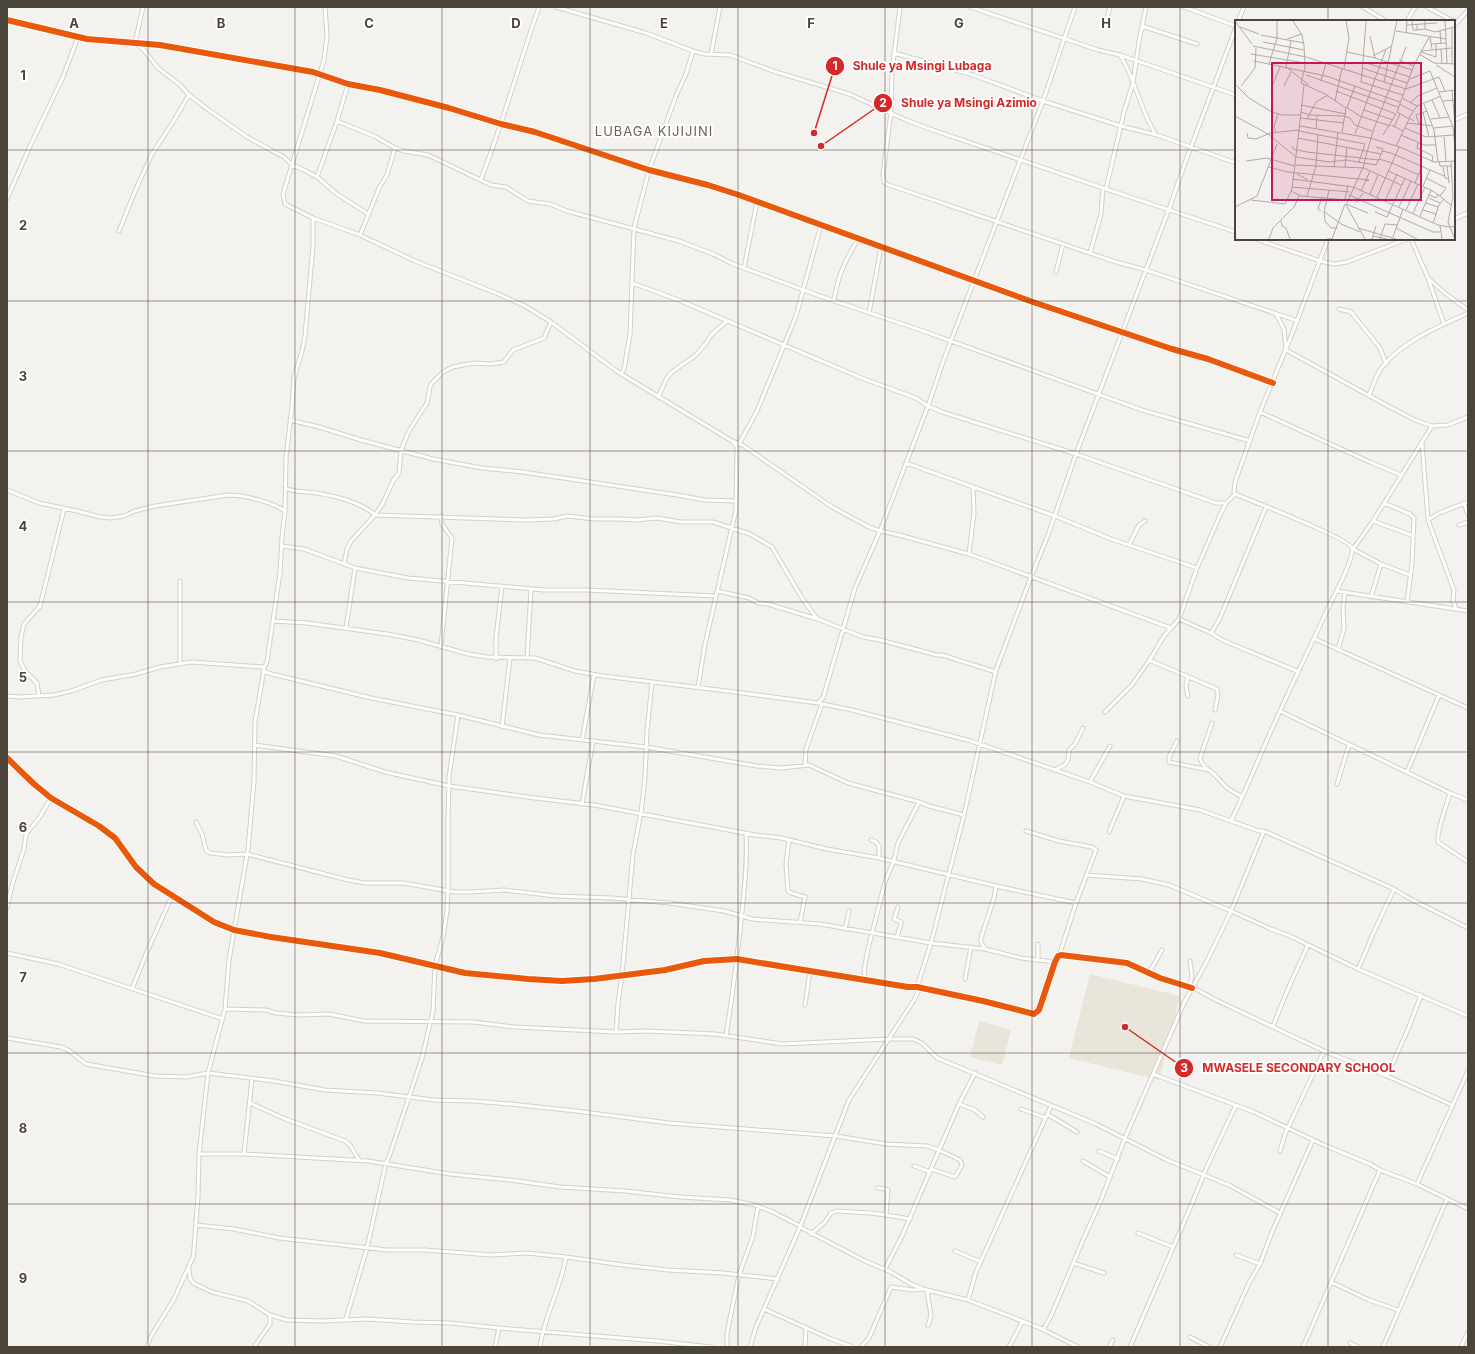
<svg xmlns="http://www.w3.org/2000/svg" width="1475" height="1354" font-family="Inter,sans-serif">
<rect width="100%" height="100%" fill="#f4f2ee"/>
<!-- education -->
<path fill="#eae5da" d="M 1090,974 L 1180,996 L 1159,1080 L 1069,1058 Z
M 979,1021 L 1011,1030 L 1002,1065 L 970,1057 Z"/>
<g fill="none" stroke-linecap="round" stroke-linejoin="round">
<defs>
<path id="minor" d="M 143,7 L 135,43 L 144,50 L 158,68 L 180,85 L 188,94 L 206,108 L 247,137 L 284,157 L 292,165 L 304,170 L 317,177 L 337,194 L 368,214
M 325,7 L 327,36 L 324,60 L 283,194 L 285,204 L 313,218 L 360,235 L 415,261 L 496,293 L 525,306 L 551,322 L 618,372 L 732,441 L 737,447 L 736,510 L 705,644 L 698,687
M 556,7 L 646,33 L 693,51 L 704,54 L 730,55 L 776,72 L 849,94 L 906,120 L 927,128 L 1106,189 L 1236,232
M 970,7 L 1098,50 L 1120,55 L 1236,95
M 1184,7 L 1236,26
M 1363,7 L 1386,21
M 1427,7 L 1453,21
M 7,20 L 87,39 L 160,45 L 313,72 L 348,84 L 380,90 L 449,108 L 501,124 L 535,132 L 649,170 L 708,185 L 739,195 L 1030,301 L 1172,349 L 1208,359 L 1273,383
M 1238,21 L 1244,7
M 1407,21 L 1415,7
M 1106,22 L 1110,7
M 1142,26 L 1197,44
M 1454,26 L 1468,10
M 894,53 L 973,75 L 1043,101 L 1121,126 L 1157,135 L 1236,163
M 711,54 L 720,7
M 1120,55 C 1136,80 1140,110 1156,135
M 891,112 L 883,174 L 884,182 L 886,184 L 1116,262 L 1146,270 L 1298,321
M 891,112 L 892,71 L 900,7
M 1454,120 L 1468,114
M 337,121 L 376,137 L 395,148 L 404,151 L 428,155 L 491,185 L 506,187 L 528,201 L 550,204 L 567,211 L 679,241 L 713,254 L 733,264 L 820,296 L 926,332 L 1142,410 L 1250,441
M 317,177 L 337,121 L 348,84
M 481,179 C 503,123 519,64 539,7
M 1106,189 L 1124,112 L 1133,83 L 1139,41 L 1146,7
M 7,199 L 31,144 L 63,77 L 78,37
M 1454,219 L 1468,213
M 119,231 L 136,189 L 152,154 L 173,122 L 189,95
M 360,235 L 380,186 L 387,175 L 395,148
M 1256,239 L 1320,261 L 1334,264 L 1347,262 L 1407,239
M 1411,239 L 1428,278 L 1444,324
M 1090,253 L 1101,214 L 1103,188
M 744,268 L 757,202
M 1056,272 L 1063,244
M 1428,278 L 1446,294 L 1468,310
M 632,283 L 681,301 L 864,379 L 916,398 L 928,406 L 942,412 L 1076,454 L 1216,503 L 1226,503
M 834,300 C 838,275 845,261 858,239
M 1339,309 L 1351,312 L 1380,348 L 1386,364
M 869,313 L 881,247
M 1276,314 L 1284,329 L 1286,350 L 1388,406 L 1415,420 L 1432,426 L 1448,425 L 1468,417
M 621,374 L 624,369 L 630,335 L 634,228 L 649,170 L 676,96 L 686,74 L 693,51
M 1369,395 C 1373,386 1376,375 1382,367 C 1403,341 1438,327 1468,313
M 658,397 L 667,378 L 672,372 L 696,355 L 707,342 L 711,335 L 727,321
M 1260,412 L 1372,463 L 1401,475
M 290,420 L 319,427 L 361,440 L 433,459 L 482,468 L 523,472 L 677,495 L 705,500 L 736,501
M 733,441 L 744,446 L 832,507 L 869,527 L 880,531 L 895,534 L 969,554 L 1171,628
M 1422,443 L 1428,519
M 739,444 L 757,411 L 796,316 L 821,225
M 906,463 L 1055,516 L 1111,539 L 1197,568
M 286,488 C 293,492 299,491 307,492 C 328,494 360,501 375,515 L 526,520 L 554,519 L 567,516 L 594,519 L 620,519 L 636,520 L 657,518 L 681,522 L 713,522 L 750,534 L 772,547 L 802,598 L 815,616 L 818,619 L 863,637 L 880,640 L 937,655 L 942,655 L 996,672
M 7,490 L 39,503 L 77,511 L 100,517 L 110,518 L 124,516 L 135,511 L 155,506 L 228,495 C 244,495 272,502 285,511
M 1384,503 L 1410,514 L 1414,518 L 1412,564 L 1407,602
M 1464,503 L 1468,515
M 1373,521 L 1414,536
M 1459,525 L 1468,522
M 1129,545 L 1139,525 L 1145,521
M 282,546 L 304,549 L 355,568 L 408,578 L 544,590 L 587,590 L 716,596
M 969,554 L 974,513 L 973,487
M 344,564 L 347,549 L 351,541 L 375,515 L 383,503 L 393,481 L 399,473 L 401,451 L 404,443 L 409,431 L 427,403 L 430,387 L 432,383 L 443,372 L 453,367 L 474,363 L 490,364 L 504,362 L 513,350 L 544,338 L 551,322
M 1410,575 L 1381,564 L 1353,549 L 1373,521 L 1432,426
M 180,581 L 180,663
M 717,591 L 749,598 L 758,603 L 768,604 L 817,619
M 1337,591 L 1468,611
M 1371,597 L 1381,564
M 1456,609 L 1453,600 L 1454,590 L 1428,520 L 1439,513 L 1468,502
M 1179,619 L 1211,633 L 1222,640 L 1299,672
M 273,621 L 307,623 L 387,634 L 418,640 L 468,654 L 487,657 L 535,658 L 575,671 L 603,676 L 727,691 L 818,703 L 852,710 L 971,741 L 1090,782 L 1124,796 L 1200,810 L 1259,831 L 1264,831 L 1394,889 L 1405,896 L 1468,928
M 346,628 L 355,568
M 1211,633 L 1220,618 L 1266,507
M 1315,639 L 1468,708
M 441,646 L 452,538 L 442,524 L 441,516
M 1338,650 L 1344,628 L 1343,607 L 1345,593
M 527,658 L 531,589
M 496,659 L 496,638 L 502,586
M 1149,660 L 1217,689 L 1218,695 L 1215,710
M 263,671 L 272,674 L 371,698 L 458,715 L 539,735 L 646,747 L 757,766 L 782,768 L 809,765 L 848,783 L 919,802 L 898,843 L 894,860 L 885,882 L 868,949 L 864,970 L 865,979
M 1188,677 L 1186,686 L 1188,696
M 7,696 L 19,697 L 54,695 L 71,691 L 102,680 L 136,674 L 160,667 L 191,662 L 264,667 L 267,662 L 268,654 L 280,573 L 282,537 L 285,511 L 286,458 L 292,406 L 294,378 L 302,351 L 305,336 L 313,246 L 313,218
M 39,696 L 37,683 L 25,671 L 20,661 L 21,637 L 24,624 L 40,606 L 64,509
M 818,703 L 823,698 L 855,588 L 880,531 L 928,406 L 944,359 L 1043,101 L 1075,7
M 1280,711 L 1450,793 L 1468,800
M 1105,712 L 1132,685 L 1151,658 L 1164,636 L 1179,619 L 1197,568 L 1220,515 L 1226,503 L 1235,494
M 502,727 L 510,658
M 582,740 L 594,675
M 1177,741 L 1169,757 L 1169,762 L 1209,770 L 1215,775 L 1227,788 L 1242,797
M 254,745 L 336,756 L 385,772 L 449,786 L 535,798 L 594,805 L 755,835 L 781,838 L 827,849 L 879,858 L 996,886 L 1076,903
M 7,758 L 34,784 L 51,798 L 99,826 L 115,838 L 136,867 L 154,884 L 214,922 L 234,930 L 271,937 L 380,953 L 465,973 L 528,979 L 562,981 L 594,979 L 665,970 L 704,961 L 737,959 L 908,987 L 917,987 L 983,1001 L 1034,1014 L 1039,1010 L 1055,962 L 1058,956 L 1061,955 L 1127,963 L 1160,978 L 1192,988
M 805,765 L 806,749 L 822,704
M 1207,769 L 1202,763 L 1200,758 L 1212,723
M 1054,770 C 1066,765 1069,764 1069,750 L 1075,744 L 1083,728
M 1407,772 L 1439,695
M 1090,782 L 1110,746
M 1337,784 L 1349,745
M 1450,793 C 1447,804 1436,832 1438,842 L 1468,862
M 919,802 L 929,806 L 964,815
M 582,804 L 593,741
M 1231,821 C 1247,788 1260,755 1275,722 C 1293,682 1312,643 1330,604 C 1335,594 1355,557 1352,548 C 1350,539 1250,500 1235,494 L 1234,492 L 1235,482 L 1260,412 L 1292,334 L 1328,239
M 196,822 L 202,834 L 206,850 L 210,853 L 229,855 L 247,854 L 348,880 L 365,883 L 403,883 L 455,892 L 471,892 L 504,890 L 556,896 L 612,898 L 669,903 L 724,911 L 752,919 L 820,924 L 931,943 L 985,949 L 1021,958 L 1055,962
M 1026,831 L 1059,841 L 1092,847 L 1096,850 L 1076,903 L 1059,956
M 1109,832 L 1124,796
M 789,839 L 786,864 L 788,891 L 791,893 L 805,897 L 800,922
M 871,840 L 876,842 L 879,846 L 879,858
M 1086,875 L 1142,879 L 1169,885 L 1231,911 L 1271,929 L 1290,936 L 1358,969 L 1468,1016
M 7,908 L 12,885 L 24,849 L 26,834 L 39,818 L 51,798
M 845,929 L 849,911
M 897,937 L 901,924 L 901,922 L 894,919 L 898,907
M 985,949 L 981,942 L 981,938 L 994,898 L 996,886
M 7,953 L 58,964 L 223,1019
M 1038,959 L 1038,944
M 1358,969 L 1366,951 L 1372,936 L 1394,889
M 1149,973 L 1162,950
M 965,979 L 971,947
M 917,987 L 931,943 L 964,815 L 996,670 L 1031,577 L 1048,535 L 1076,454 L 1169,209 L 1185,163 L 1236,27
M 1192,987 L 1216,1000 L 1324,1051 L 1387,1076 L 1452,1105
M 1189,988 L 1192,976 L 1190,961
M 132,989 L 146,954 L 172,896
M 805,1005 L 810,971
M 225,1009 L 266,1010 L 276,1013 L 298,1015 L 329,1014 L 364,1021 L 473,1022 L 515,1027 L 616,1032 L 647,1031 L 715,1034 L 782,1044 L 888,1039 L 913,1039 L 922,1043 L 937,1058 L 1096,1124 L 1167,1160 L 1229,1185 L 1280,1213
M 1273,1026 L 1288,989 L 1308,945
M 616,1032 L 618,1003 L 622,975 L 633,854 L 641,813 L 645,778 L 647,731 L 652,683
M 726,1035 C 732,1001 736,966 740,931 C 743,899 748,865 746,833
M 7,1038 L 61,1047 L 68,1050 L 86,1064 L 155,1076 L 186,1077 L 208,1073 L 274,1081 L 325,1090 L 377,1093 L 434,1100 L 472,1101 L 511,1104 L 576,1111 L 669,1123 L 836,1136 L 886,1144 L 927,1146 L 939,1150 L 960,1160 L 962,1165 L 955,1177 L 931,1169
M 1153,1074 L 1254,1112 L 1326,1146 L 1370,1164 L 1380,1170 L 1417,1184 L 1468,1209
M 1387,1076 L 1409,1027 L 1421,995
M 250,1103 L 283,1118 L 345,1141 L 350,1145 L 359,1160
M 959,1104 L 975,1110 L 983,1117
M 1021,1109 L 1046,1118
M 1047,1114 L 1077,1132
M 1099,1151 L 1118,1159
M 1280,1151 L 1285,1134 L 1324,1051
M 199,1154 L 244,1154 L 368,1161 L 450,1174 L 510,1180 L 560,1187 L 625,1191 L 680,1197 L 730,1200 L 755,1205 L 773,1212 L 800,1226
M 244,1154 L 252,1079
M 1083,1161 L 1110,1177
M 914,1166 L 930,1172
M 1417,1184 L 1468,1071
M 878,1188 L 885,1189 L 888,1190 L 886,1215 L 910,1219
M 196,1225 L 234,1229 L 279,1238 L 387,1250 L 425,1250 L 491,1255 L 527,1253 L 566,1257 L 623,1265 L 668,1270 L 723,1273 L 778,1279
M 800,1227 L 865,1261 L 891,1272 L 911,1284 L 923,1289 L 968,1300 L 1040,1328 L 1078,1347
M 1138,1233 L 1173,1247
M 811,1234 L 825,1222 L 831,1213 L 837,1211 L 870,1213 L 886,1215
M 955,1251 L 981,1262
M 1236,1255 L 1260,1264
M 1073,1263 L 1104,1273
M 189,1268 L 190,1278 L 193,1283 L 212,1292 L 248,1301 L 270,1315 L 287,1320 L 322,1321 L 367,1319 L 412,1322 L 450,1323 L 499,1328 L 657,1341 L 711,1347
M 885,1269 L 902,1236 L 959,1104 L 975,1073
M 1331,1282 L 1369,1300 L 1398,1310
M 927,1290 L 931,1316 L 928,1326
M 968,1300 L 976,1272 L 1051,1106
M 764,1309 L 831,1339 L 853,1347
M 346,1319 L 367,1248 L 386,1163 L 389,1157 L 422,1058 L 433,1011 L 435,966 L 443,937 L 447,911 L 448,890 L 448,820 L 449,777 L 458,715
M 1043,1330 L 1051,1316 L 1083,1240 L 1101,1200 L 1125,1138 L 1184,1003 L 1207,961 L 1231,911 L 1264,831
M 1190,1337 L 1209,1347
M 1350,1343 L 1358,1347
M 147,1347 L 150,1338 L 174,1299 L 193,1257 L 194,1249 L 198,1196 L 199,1154 L 208,1073 L 225,1009 L 229,960 L 248,849 L 254,781 L 255,722 L 264,669
M 254,1347 L 270,1324 L 270,1315
M 495,1347 L 499,1328
M 540,1347 C 544,1316 561,1288 566,1257
M 727,1347 L 727,1333 L 739,1275 L 753,1236 L 758,1206
M 750,1347 L 756,1327 L 800,1227 L 849,1100 L 914,1000 L 920,988
M 805,1347 L 806,1327
M 861,1347 L 869,1338 L 891,1287 L 913,1290 L 923,1289
M 1009,1347 L 1022,1322
M 1109,1347 L 1113,1340
M 1130,1347 L 1191,1206 L 1206,1169 L 1236,1105
M 1220,1347 L 1249,1283 L 1260,1264 L 1272,1232 L 1313,1140
M 1303,1347 L 1380,1170
M 1383,1347 L 1447,1199
M 1461,1347 L 1468,1332"/>
</defs>
<!-- minor casing -->
<use href="#minor" stroke="#d2d0cb" stroke-width="5"/>
<!-- minor -->
<use href="#minor" stroke="#fdfdfc" stroke-width="3"/>
<defs>
<path id="cycleway" d="M 7,20 L 87,39 L 160,45 L 313,72 L 348,84 L 380,90 L 449,108 L 501,124 L 535,132 L 649,170 L 708,185 L 739,195 L 1030,301 L 1172,349 L 1208,359 L 1273,383
M 7,758 L 34,784 L 51,798 L 99,826 L 115,838 L 136,867 L 154,884 L 214,922 L 234,930 L 271,937 L 380,953 L 465,973 L 528,979 L 562,981 L 594,979 L 665,970 L 704,961 L 737,959 L 908,987 L 917,987 L 983,1001 L 1034,1014 L 1039,1010 L 1055,962 L 1058,956 L 1061,955 L 1127,963 L 1160,978 L 1192,988"/>
</defs>
<!-- cycleway casing -->
<use href="#cycleway" stroke="#fff" stroke-width="8"/>
<!-- cycleway -->
<use href="#cycleway" stroke="#e8590c" stroke-width="6"/>
</g>
<!-- grid -->
<path fill="none" stroke="#4b4439" stroke-width="1" stroke-opacity="0.55" d="M 148,7 L 148,1347M 295,7 L 295,1347M 442,7 L 442,1347M 590,7 L 590,1347M 738,7 L 738,1347M 885,7 L 885,1347M 1032,7 L 1032,1347M 1180,7 L 1180,1347M 1328,7 L 1328,21M 7,150 L 1236,150M 1454,150 L 1468,150M 1328,239 L 1328,1347M 7,301 L 1468,301M 7,451 L 1468,451M 7,602 L 1468,602M 7,752 L 1468,752M 7,903 L 1468,903M 7,1053 L 1468,1053M 7,1204 L 1468,1204"/>
<g text-anchor="middle" stroke-width="4" stroke-linejoin="round" paint-order="stroke">
<!-- quarter labels -->
<g font-size="13" letter-spacing="1" fill="#6e6250" stroke="#fff">
<text x="654" y="136">LUBAGA KIJIJINI</text>
</g>
</g>
<!-- overview -->
<g transform="translate(1235 20)">
<rect width="220" height="220" fill="#f4f2ee"/>
<path fill="none" stroke="#b0aca6" stroke-width="1" d="M 0,1 L 17,24M 58,1 L 67,15 L 69,25 L 70,47 L 66,63 L 90,74 L 111,88 L 107,112M 177,1 L 178,10 L 182,10M 210,1 L 211,19M 182,4 L 182,10 L 190,9 L 190,1M 172,5 L 202,3M 5,7 L 24,14M 217,7 L 217,44M 190,9 L 200,12 L 220,7M 161,11 L 211,19 L 212,44M 205,11 L 206,24M 171,13 L 172,1M 26,15 L 69,23M 135,16 L 140,38 L 177,50M 195,17 L 197,29M 52,19 L 67,14M 56,21 L 51,47 L 74,65M 28,22 L 69,30M 196,24 L 211,23M 18,26 L 71,37 L 171,69 L 204,57 L 210,71M 206,29 L 207,44M 187,31 L 217,28M 112,32 L 140,38M 186,32 L 201,37 L 201,24M 16,34 L 70,43M 184,34 L 199,43 L 220,44M 138,36 L 157,26M 164,40 L 179,46M 19,41 L 91,56 L 165,82M 128,42 L 175,57M 34,44 L 42,18 L 42,1M 201,45 L 220,57M 109,48 L 114,18 L 111,1M 127,48 L 172,63M 127,54 L 131,1M 127,54 L 126,62 L 168,75M 71,55 L 163,87M 175,59 L 195,51 L 218,107 L 220,127M 86,61 L 91,43M 149,62 L 162,1M 0,64 L 14,78 L 37,92 L 47,95 L 66,95M 6,66 L 20,48 L 21,28M 49,66 L 56,52M 36,69 L 45,47M 217,70 L 220,104M 101,71 L 161,94M 204,72 L 220,70M 167,78 L 182,86 L 206,76M 197,80 L 205,98M 100,81 L 107,48M 208,81 L 220,80M 175,83 L 183,76 L 202,68M 164,84 L 178,91M 189,84 L 199,110 L 203,142M 66,85 L 111,94M 111,87 L 125,96 L 155,106M 112,88 L 120,66M 129,90 L 158,100M 66,92 L 75,95 L 109,96 L 115,98 L 120,105 L 137,111M 188,92 L 194,117M 0,96 L 33,114 L 61,137 L 94,142 L 111,140 L 141,145 L 144,139 L 157,143M 65,98 L 109,103M 72,99 L 81,82 L 93,75M 196,99 L 214,97M 179,101 L 174,98 L 182,86M 172,103 L 198,106M 184,104 L 181,95 L 192,91M 156,105 L 168,111M 65,106 L 135,118 L 165,127 L 199,142 L 220,141M 159,107 L 165,94M 81,108 L 82,96M 170,108 L 191,117 L 219,115M 199,108 L 218,106M 64,111 L 130,124 L 124,142M 12,113 L 13,118 L 21,119 L 35,113 L 64,110 L 69,65M 41,113 L 39,107 L 43,94M 120,114 L 151,29M 148,115 L 161,94M 166,115 L 189,125 L 201,125M 209,117 L 211,141M 63,118 L 146,134M 183,123 L 182,128 L 198,136 L 197,142M 57,126 L 58,129 L 72,132 L 144,140M 161,126 L 174,99 L 162,92 L 179,45 L 194,17M 141,127 L 148,129 L 144,139M 147,131 L 156,133 L 209,156M 11,141 L 32,138 L 59,146M 204,142 L 205,146 L 217,146M 216,142 L 218,177 L 213,202 L 215,207 L 220,206M 129,143 L 138,111 L 171,27M 130,143 L 111,185 L 130,219M 157,143 L 184,155M 60,145 L 129,148 L 166,165M 212,146 L 214,163M 33,147 L 53,152 L 134,160 L 131,161M 99,147 L 103,112M 110,147 L 112,127M 208,147 L 210,158 L 213,159M 153,151 L 198,171 L 216,185M 62,154 L 73,160M 191,158 L 211,168 L 205,176M 57,159 L 118,167M 180,163 L 187,146M 188,166 L 195,150M 57,167 L 115,172M 118,167 L 203,205 L 215,207 L 220,219M 94,170 L 89,192 L 90,201 L 96,208 L 103,208M 56,171 L 66,176 L 112,180M 126,171 L 135,151M 135,174 L 143,155M 114,175 L 198,212 L 205,212M 194,175 L 201,178 L 204,174M 72,176 L 81,146 L 83,115M 142,177 L 164,127M 194,178 L 205,183M 110,179 L 113,165M 16,180 L 50,184 L 57,169 L 64,110M 150,181 L 162,154M 121,183 L 128,173M 191,183 L 203,187M 111,184 L 133,193M 0,187 L 22,176 L 42,124M 164,187 L 176,161M 171,190 L 183,164M 188,190 L 201,194M 86,191 L 83,189 L 87,177M 90,192 L 106,204 L 125,212M 140,192 L 152,197 L 170,158M 178,193 L 190,167M 185,196 L 196,170M 46,201 L 47,206 L 51,208 L 55,219M 198,203 L 204,185 L 209,179M 205,206 L 207,219M 123,208 L 161,219M 161,208 L 182,219M 138,216 L 152,219M 158,217 L 168,189M 34,219 L 38,208 L 59,187 L 64,176M 91,219 L 97,219 L 110,184M 137,219 L 141,206M 145,219 L 150,204 L 162,205"/>
<path fill="#c2185b" fill-opacity="0.15" stroke="#c2185b" stroke-width="2" d="M 37,43 L 186,43 L 186,180 L 37,180 Z"/>
<rect width="220" height="220" fill="none" stroke="#4b4439" stroke-width="2"/>
</g>
<g font-size="13" text-anchor="middle" font-weight="bold" fill="#4b4439" stroke="#fff" stroke-width="4" stroke-linejoin="round" paint-order="stroke">
<text x="74" y="28">A</text>
<text x="221" y="28">B</text>
<text x="369" y="28">C</text>
<text x="516" y="28">D</text>
<text x="664" y="28">E</text>
<text x="811" y="28">F</text>
<text x="959" y="28">G</text>
<text x="1106" y="28">H</text>
<text x="23" y="80">1</text>
<text x="23" y="230">2</text>
<text x="23" y="381">3</text>
<text x="23" y="531">4</text>
<text x="23" y="682">5</text>
<text x="23" y="832">6</text>
<text x="23" y="982">7</text>
<text x="23" y="1133">8</text>
<text x="23" y="1283">9</text>
</g>
<!-- callouts -->
<path fill="none" stroke="#d62828" stroke-width="1.5" d="M814 133L835 66M821 146L883 103M1125 1027L1184 1068"/>
<g fill="#d62828" stroke="#fff" stroke-width="1.5">
<circle cx="814" cy="133" r="4"/>
<circle cx="821" cy="146" r="4"/>
<circle cx="1125" cy="1027" r="4"/>
<circle cx="835" cy="66" r="10"/>
<circle cx="883" cy="103" r="10"/>
<circle cx="1184" cy="1068" r="10"/>
</g>
<g font-size="12" text-anchor="middle" font-weight="bold" fill="#fff">
<text x="835" y="70">1</text>
<text x="883" y="107">2</text>
<text x="1184" y="1072">3</text>
</g>
<g font-size="12" text-anchor="middle" font-weight="bold" fill="#d62828" stroke="#fff" stroke-width="4" stroke-linejoin="round" paint-order="stroke">
<text x="922" y="70">Shule ya Msingi Lubaga</text>
<text x="969" y="107">Shule ya Msingi Azimio</text>
<text x="1299" y="1072">MWASELE SECONDARY SCHOOL</text>
</g>
<!-- border -->
<rect width="1475" height="1354" fill="none" stroke="#4b4439" stroke-width="16"/>
</svg>
